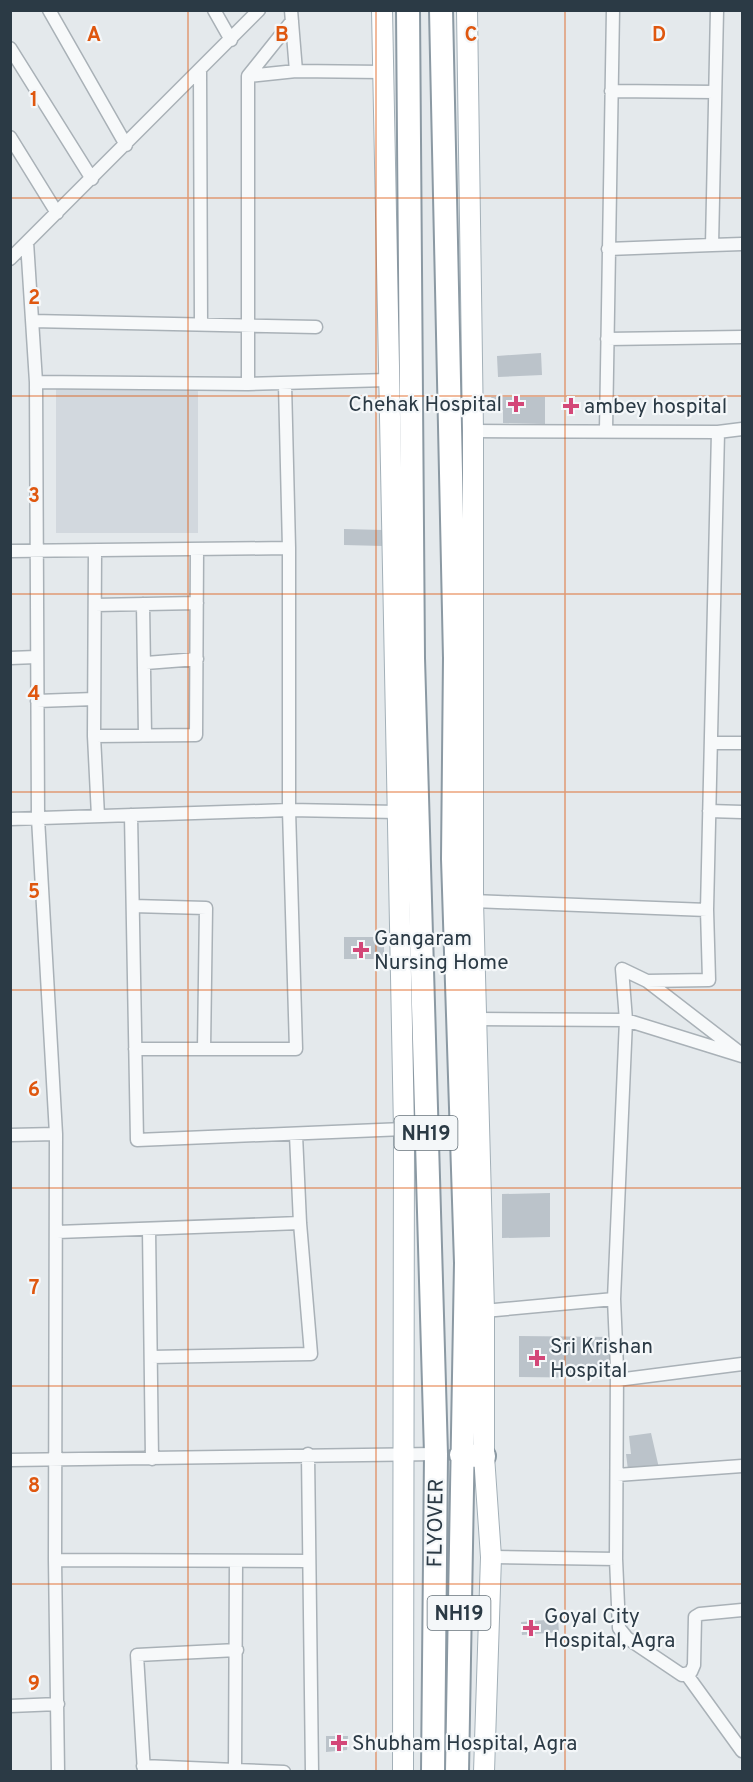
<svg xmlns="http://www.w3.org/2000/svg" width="753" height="1782" font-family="Overpass,sans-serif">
<rect width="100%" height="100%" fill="#e4e9ec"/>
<!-- built -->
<path fill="#d2d8de" d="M 56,380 L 198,381 L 198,533 L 56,533 Z"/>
<!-- building -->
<path fill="#bbc3ca" d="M 541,353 L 542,375 L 498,377 L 497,356 Z
M 491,397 L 545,397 L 545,424 L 503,423 L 503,410 L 491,409 Z
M 344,529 L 383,530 L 383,546 L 344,545 Z
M 344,937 L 384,937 L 384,959 L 344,959 Z
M 550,1193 L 550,1237 L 502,1238 L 502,1194 Z
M 519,1336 L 613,1337 L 612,1378 L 519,1377 Z
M 651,1433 L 659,1468 L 647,1470 L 646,1466 L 628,1470 L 626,1454 L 631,1454 L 629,1436 Z
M 558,1619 L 559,1632 L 522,1635 L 521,1622 Z
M 326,1736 L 348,1736 L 347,1750 L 326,1752 Z"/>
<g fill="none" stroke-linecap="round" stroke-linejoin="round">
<defs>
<path id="street" d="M 49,10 L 126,145
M 214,10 L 231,40
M 291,10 L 296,71 L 382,72
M 717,10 L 712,245 L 742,244
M 10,48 L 92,179
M 200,72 L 201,325
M 248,76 L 296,71
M 611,91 L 715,92
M 10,137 L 57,213
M 27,242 L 36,382 L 38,818 L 56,1134 L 55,1560 L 58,1772
M 608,249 L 712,245
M 10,259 L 259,10
M 32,321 L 316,327
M 607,339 L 742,337
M 36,382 L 248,384 L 387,380
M 248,384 L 248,76 L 292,21
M 606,430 L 613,10
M 718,432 L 742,429
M 10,551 L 289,548
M 95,551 L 94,736 L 196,735 L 197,549
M 143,604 L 145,735
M 95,605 L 197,603
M 10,658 L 36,657
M 146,663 L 197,659
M 37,701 L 94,699
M 94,736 L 98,816
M 711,743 L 742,743
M 709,811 L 742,812
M 131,815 L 137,1140 L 404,1129
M 10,819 L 289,810 L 398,812
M 473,901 L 707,910 L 718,432 L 473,431
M 133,906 L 206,908 L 204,1049
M 647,981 L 739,1052
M 477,1019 L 626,1020 L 742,1056
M 135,1049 L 296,1049 L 289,810 L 289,548 L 285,384
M 10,1135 L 56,1134
M 149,1229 L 152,1459
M 57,1232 L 300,1223
M 484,1311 L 614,1299 L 626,1020 L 622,969 L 647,981 L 709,980 L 707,910
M 151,1357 L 311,1354 L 300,1223 L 296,1135
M 617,1380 L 742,1364
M 308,1454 L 312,1772
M 10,1460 L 436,1454
M 617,1475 L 742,1466
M 491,1557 L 616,1559 L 617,1368 L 614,1299
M 616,1559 L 619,1628 L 627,1638 L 682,1675 L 691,1672 L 694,1665 L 695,1617 L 700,1614 L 742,1610
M 55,1560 L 309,1561
M 687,1675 L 742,1751
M 10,1706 L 58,1704
M 143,1766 L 235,1770 L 236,1561
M 235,1770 L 284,1772
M 144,1772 L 137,1655 L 237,1650"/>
<path id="primary" d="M 382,10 L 404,1129 L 403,1772
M 467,10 L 473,431 L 473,901 L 484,1311 L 484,1456 L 491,1557 L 484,1772"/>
<path id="highway" d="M 408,10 L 413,658 L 436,1454 L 433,1772
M 441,10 L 455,658 L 453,859 L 466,1263 L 457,1772
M 461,1455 L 484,1456"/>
</defs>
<!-- street casing -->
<use href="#street" stroke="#a9b1b7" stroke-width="15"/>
<!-- primary casing -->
<use href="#primary" stroke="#a3b0b8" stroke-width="22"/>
<!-- highway casing -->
<use href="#highway" stroke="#8b99a3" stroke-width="26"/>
<!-- street -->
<use href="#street" stroke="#f7f9fa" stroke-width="12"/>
<!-- primary -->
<use href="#primary" stroke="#fff" stroke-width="20"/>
<!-- highway -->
<use href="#highway" stroke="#fff" stroke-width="22"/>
</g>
<!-- grid -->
<path fill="none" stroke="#df570f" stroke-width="1.5" stroke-opacity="0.55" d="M 188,10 L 188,1772M 376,10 L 376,1772M 565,10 L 565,1772M 10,198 L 742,198M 10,396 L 742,396M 10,594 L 742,594M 10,792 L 742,792M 10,990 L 742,990M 10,1188 L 742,1188M 10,1386 L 742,1386M 10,1584 L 742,1584"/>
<!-- markers -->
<g fill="#d34778" stroke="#f4f7f9" stroke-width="2">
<path d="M513 395h6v6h6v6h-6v6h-6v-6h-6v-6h6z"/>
<path d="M568 397h6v6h6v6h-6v6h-6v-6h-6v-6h6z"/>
<path d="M358 941h6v6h6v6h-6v6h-6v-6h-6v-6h6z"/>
<path d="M534 1349h6v6h6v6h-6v6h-6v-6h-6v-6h6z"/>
<path d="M528 1619h6v6h6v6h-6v6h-6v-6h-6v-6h6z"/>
<path d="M336 1734h6v6h6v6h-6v6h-6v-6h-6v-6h6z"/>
</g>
<g text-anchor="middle" stroke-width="4.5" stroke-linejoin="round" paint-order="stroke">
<!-- shield labels -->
<g fill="#f4f7f9" stroke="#67737b" stroke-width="1.5">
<rect x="394.5" y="1116" width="63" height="34" rx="4.5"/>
<rect x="427.5" y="1596" width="63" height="34" rx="4.5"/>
</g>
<g font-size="20" font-weight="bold" fill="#2b3a45">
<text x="426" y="1140">NH19</text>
<text x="459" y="1620">NH19</text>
</g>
<!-- poi labels -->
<g font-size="21" fill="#2b3a45" stroke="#f4f7f9" text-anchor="start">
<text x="502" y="411" text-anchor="end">Chehak Hospital</text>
<text x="584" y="413">ambey hospital</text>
<text x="374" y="945">Gangaram<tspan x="374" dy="24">Nursing Home</tspan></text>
<text x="550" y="1353">Sri Krishan<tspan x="550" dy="24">Hospital</tspan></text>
<text x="544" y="1623">Goyal City<tspan x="544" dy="24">Hospital, Agra</tspan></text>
<text x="352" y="1750">Shubham Hospital, Agra</text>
</g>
<!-- street labels -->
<g font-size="21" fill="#2b3a45" stroke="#f4f7f9">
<text transform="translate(435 1523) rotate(-89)" y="7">FLYOVER</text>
</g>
</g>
<g font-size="20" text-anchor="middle" font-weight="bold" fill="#df570f" stroke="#f4f7f9" stroke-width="4.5" stroke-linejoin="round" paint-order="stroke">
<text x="94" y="41">A</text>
<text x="282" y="41">B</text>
<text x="471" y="41">C</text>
<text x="659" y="41">D</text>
<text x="34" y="106">1</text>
<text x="34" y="304">2</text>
<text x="34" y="502">3</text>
<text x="34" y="700">4</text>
<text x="34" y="898">5</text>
<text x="34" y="1096">6</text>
<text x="34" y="1294">7</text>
<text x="34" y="1492">8</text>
<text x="34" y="1690">9</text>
</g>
<!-- border -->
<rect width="753" height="1782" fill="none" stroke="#2b3a45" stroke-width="24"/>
</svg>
